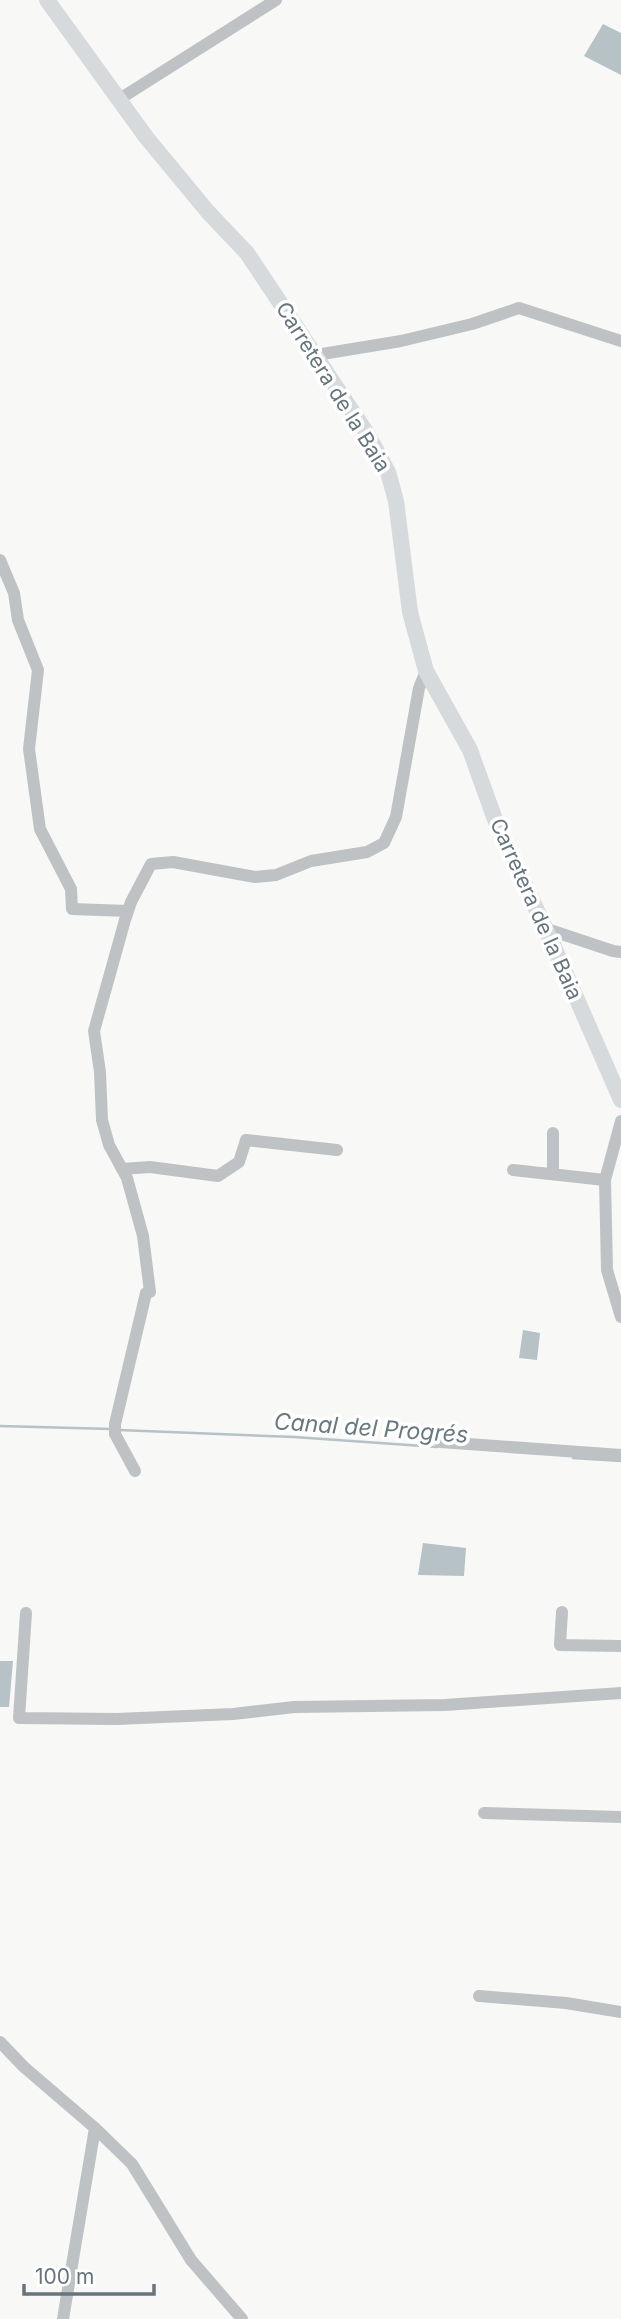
<svg xmlns="http://www.w3.org/2000/svg" width="621" height="2319" font-family="Inter,sans-serif">
<rect width="100%" height="100%" fill="#f8f8f6"/>
<!-- water -->
<path fill="#b6c2c5" d="M 603,24 L 621,33 L 621,75 L 584,56 Z
M 523,1330 L 540,1333 L 537,1360 L 519,1358 Z
M 423,1543 L 466,1548 L 464,1576 L 418,1575 Z
M 0,1661 L 13,1661 L 9,1707 L 0,1707 Z"/>
<g fill="none" stroke-linecap="round" stroke-linejoin="round">
<!-- stream -->
<path stroke="#b6c2c5" stroke-width="2.5" d="M 0,1426 L 111,1429
M 119,1430 L 294,1437 L 437,1447
M 573,1458 L 621,1461"/>
<!-- minor -->
<path stroke="#bec2c5" stroke-width="12" d="M 118,100 L 276,0
M 316,355 L 401,341 L 472,324 L 519,308 L 621,341
M 0,560 L 14,593 L 18,620 L 38,670 L 29,749 L 40,829 L 71,889 L 72,909 L 128,911
M 544,928 L 613,951 L 621,952
M 621,1121 L 605,1180 L 607,1270 L 621,1317
M 553,1133 L 553,1174
M 122,1169 L 150,1167 L 218,1176 L 239,1162 L 246,1140 L 337,1150
M 513,1170 L 605,1180
M 150,1292 L 143,1236 L 127,1178 L 109,1145 L 102,1120 L 100,1072 L 94,1031 L 125,920 L 131,902 L 151,864 L 173,862 L 255,877 L 276,875 L 311,861 L 367,852 L 384,843 L 396,817 L 419,688 L 426,671
M 440,1442 L 621,1455
M 135,1471 L 115,1434 L 115,1424 L 146,1293
M 562,1612 L 560,1645 L 621,1646
M 26,1613 L 19,1718 L 117,1719 L 233,1714 L 294,1707 L 445,1705 L 621,1693
M 484,1813 L 621,1817
M 479,1996 L 566,2003 L 621,2012
M 0,2042 L 24,2067 L 95,2128 L 132,2164 L 191,2260 L 242,2319
M 63,2319 L 95,2128"/>
<!-- major -->
<path stroke="#d6dadd" stroke-width="16" d="M 47,0 L 146,137 L 208,212 L 247,253 L 368,435 L 388,472 L 396,501 L 410,612 L 426,671 L 470,750 L 497,825 L 554,947 L 621,1100"/>
</g>
<g text-anchor="middle" stroke-width="7" stroke-linejoin="round" paint-order="stroke">
<!-- street labels -->
<g font-size="21" fill="#66747d" stroke="#fff">
<text transform="translate(333 387) rotate(58)" y="7">Carretera de la Baia</text>
<text transform="translate(536 909) rotate(66)" y="7">Carretera de la Baia</text>
</g>
<!-- water labels -->
<g font-size="23" font-style="italic" fill="#67797f" stroke="#fff">
<text transform="translate(371 1428) rotate(4)" y="8">Canal del Progrés</text>
</g>
</g>
<!-- scale -->
<path d="M24 2284v10h130v-10" fill="none" stroke="#66747d" stroke-width="3.5"/>
<text x="35" y="2284" font-size="21" fill="#66747d" stroke="#ffffff" stroke-width="5" paint-order="stroke">100 m</text>
</svg>
